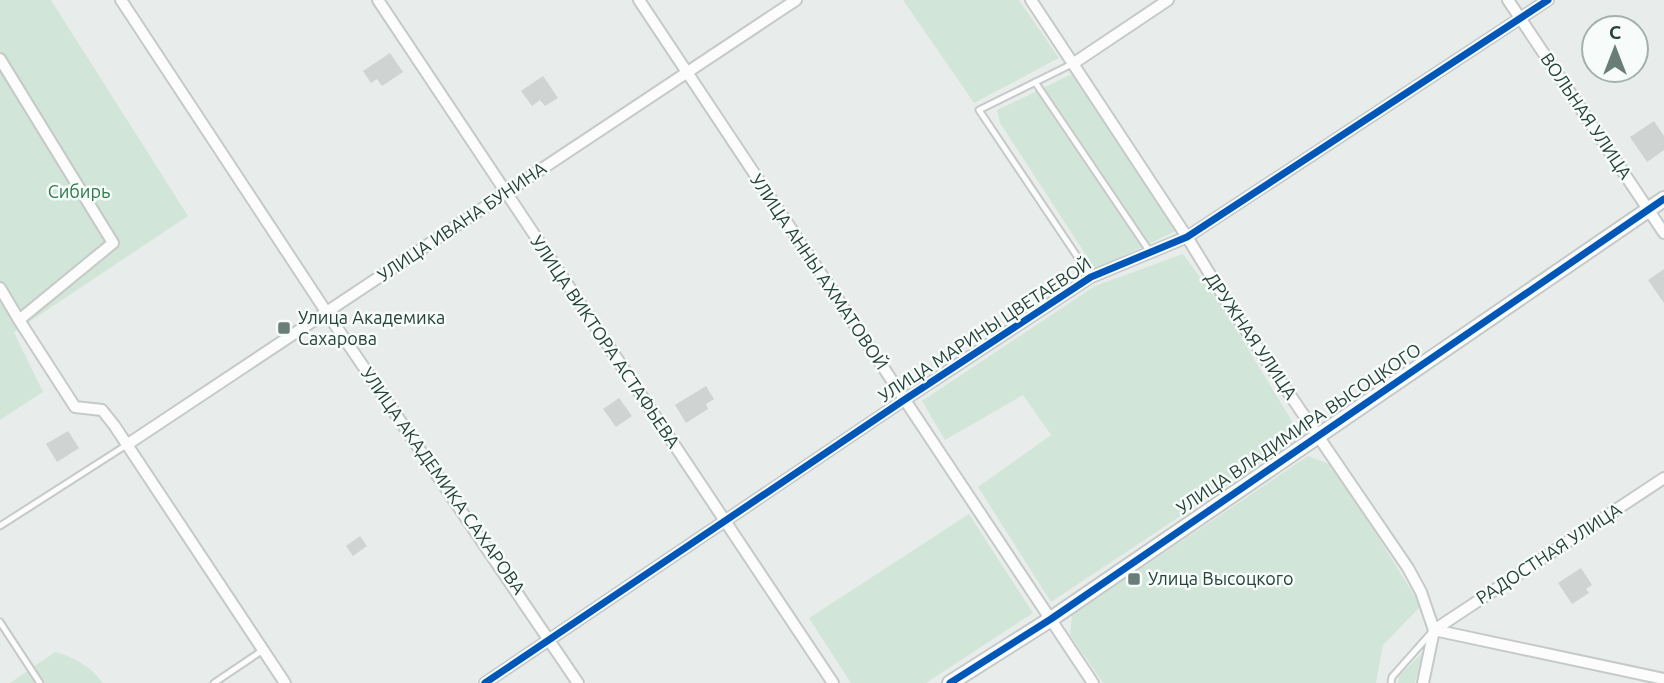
<svg xmlns="http://www.w3.org/2000/svg" width="1664" height="683" font-family="Ubuntu,sans-serif">
<rect width="100%" height="100%" fill="#e8edeb"/>
<!-- green -->
<path fill="#d1e6d8" d="M 0,0 L 51,0 L 188,216 L 14,332 L 43,392 L 0,420 Z
M 903,0 L 1019,0 L 1059,58 L 974,103 Z
M 1072,74 L 1176,231 L 1095,269 L 1000,123 L 997,110 Z
M 1183,254 L 1225,311 L 1301,436 L 1051,602 L 978,487 L 1051,435 L 1023,395 L 945,440 L 922,401 L 1095,286 Z
M 1308,456 L 1334,466 L 1421,606 L 1383,645 L 1376,683 L 1103,683 L 1070,635 L 1072,615 Z
M 969,514 L 1033,613 L 926,683 L 851,683 L 809,618 Z
M 1424,651 L 1415,683 L 1398,683 L 1399,676 Z
M 55,652 C 76,658 90,666 103,683 L 10,683 Z"/>
<!-- building -->
<path fill="#cfd4d2" d="M 390,53 L 403,72 L 382,86 L 377,79 L 371,83 L 363,71 Z
M 543,76 L 558,98 L 545,106 L 540,100 L 532,106 L 521,91 Z
M 1654,121 L 1664,136 L 1664,150 L 1647,162 L 1630,137 Z
M 1664,269 L 1664,303 L 1648,280 Z
M 706,386 L 714,399 L 706,404 L 708,409 L 686,423 L 675,405 Z
M 619,398 L 632,416 L 616,427 L 603,409 Z
M 68,431 L 79,448 L 57,462 L 46,444 Z
M 360,536 L 367,546 L 353,556 L 346,546 Z
M 1581,568 L 1592,585 L 1586,589 L 1589,593 L 1572,604 L 1558,583 Z"/>
<g fill="none" stroke-linecap="round" stroke-linejoin="round">
<defs>
<path id="service" d="M 1074,63 L 979,110 L 1091,277
M 1035,82 L 1150,252
M 0,526 L 128,444
M 0,622 L 40,683
M 214,683 L 263,650
M 1391,683 L 1392,677 L 1431,633"/>
<path id="minor" d="M 121,0 L 327,313 L 578,683
M 378,0 L 833,683
M 639,0 L 1093,683
M 1031,0 L 1187,237 L 1230,307 L 1408,568 L 1421,592 L 1434,630 L 1423,683
M 1508,0 L 1664,233
M 0,59 L 113,243 L 19,320 L 75,407 L 102,410 L 114,425 L 285,683
M 1074,63 L 1168,0
M 0,288 L 19,320
M 128,444 L 796,0
M 1434,630 L 1664,478
M 1434,630 L 1664,679
M 485,683 L 904,400 L 1091,277 L 1187,237 L 1548,0"/>
<path id="tertiary" d="M 950,683 L 1051,619 L 1664,199"/>
</defs>
<!-- service casing -->
<use href="#service" stroke="#c5cac8" stroke-width="9"/>
<!-- minor casing -->
<use href="#minor" stroke="#c5cac8" stroke-width="14"/>
<!-- tertiary casing -->
<use href="#tertiary" stroke="#c5cac8" stroke-width="18"/>
<!-- service -->
<use href="#service" stroke="#fcfcfc" stroke-width="5"/>
<!-- minor -->
<use href="#minor" stroke="#fcfcfc" stroke-width="10"/>
<!-- tertiary -->
<use href="#tertiary" stroke="#fcfcfc" stroke-width="14"/>
<defs>
<path id="cycleway" d="M 485,683 L 904,400 L 1091,277 L 1187,237 L 1548,0
M 950,683 L 1051,619 L 1664,199"/>
</defs>
<!-- cycleway casing -->
<use href="#cycleway" stroke="#f7fbf9" stroke-width="11"/>
<!-- cycleway -->
<use href="#cycleway" stroke="#0057b8" stroke-width="7"/>
</g>
<!-- markers -->
<g fill="#697e78" stroke="#f7fbf9" stroke-width="2.5">
<rect x="277" y="321" width="14" height="14" rx="3.5"/>
<rect x="1127" y="572" width="14" height="14" rx="3.5"/>
</g>
<g text-anchor="middle" stroke-width="5" stroke-linejoin="round" paint-order="stroke">
<!-- street labels -->
<g font-size="18" fill="#24423a" stroke="#f7fbf9">
<text transform="translate(1586 116) rotate(56)" y="6">ВОЛЬНАЯ УЛИЦА</text>
<text transform="translate(462 222) rotate(-34)" y="6">УЛИЦА ИВАНА БУНИНА</text>
<text transform="translate(819 272) rotate(56)" y="6">УЛИЦА АННЫ АХМАТОВОЙ</text>
<text transform="translate(985 330) rotate(-33)" y="6">УЛИЦА МАРИНЫ ЦВЕТАЕВОЙ</text>
<text transform="translate(1251 336) rotate(56)" y="6">ДРУЖНАЯ УЛИЦА</text>
<text transform="translate(605 342) rotate(56)" y="6">УЛИЦА ВИКТОРА АСТАФЬЕВА</text>
<text transform="translate(1299 429) rotate(-34)" y="6">УЛИЦА ВЛАДИМИРА ВЫСОЦКОГО</text>
<text transform="translate(443 481) rotate(55)" y="6">УЛИЦА АКАДЕМИКА САХАРОВА</text>
<text transform="translate(1549 554) rotate(-33)" y="6">РАДОСТНАЯ УЛИЦА</text>
</g>
<!-- park labels -->
<g font-size="18" fill="#2d7a4b" stroke="#f7fbf9">
<text x="79" y="198">Сибирь</text>
</g>
<!-- poi labels -->
<g font-size="18" fill="#24423a" stroke="#f7fbf9" text-anchor="start">
<text x="298" y="324">Улица Академика<tspan x="298" dy="21">Сахарова</tspan></text>
<text x="1148" y="585">Улица Высоцкого</text>
</g>
</g>
<!-- north arrow -->
<g transform="translate(1615 49)"><circle r="33" fill="#f7fbf9" stroke="#a3b1ad" stroke-width="2"/>
<path d="M0-5L12 26L0 18L-12 26Z" fill="#697e78"/>
<text y="-10" font-size="19" font-weight="bold" text-anchor="middle" fill="#24423a">С</text>
</g>
</svg>
